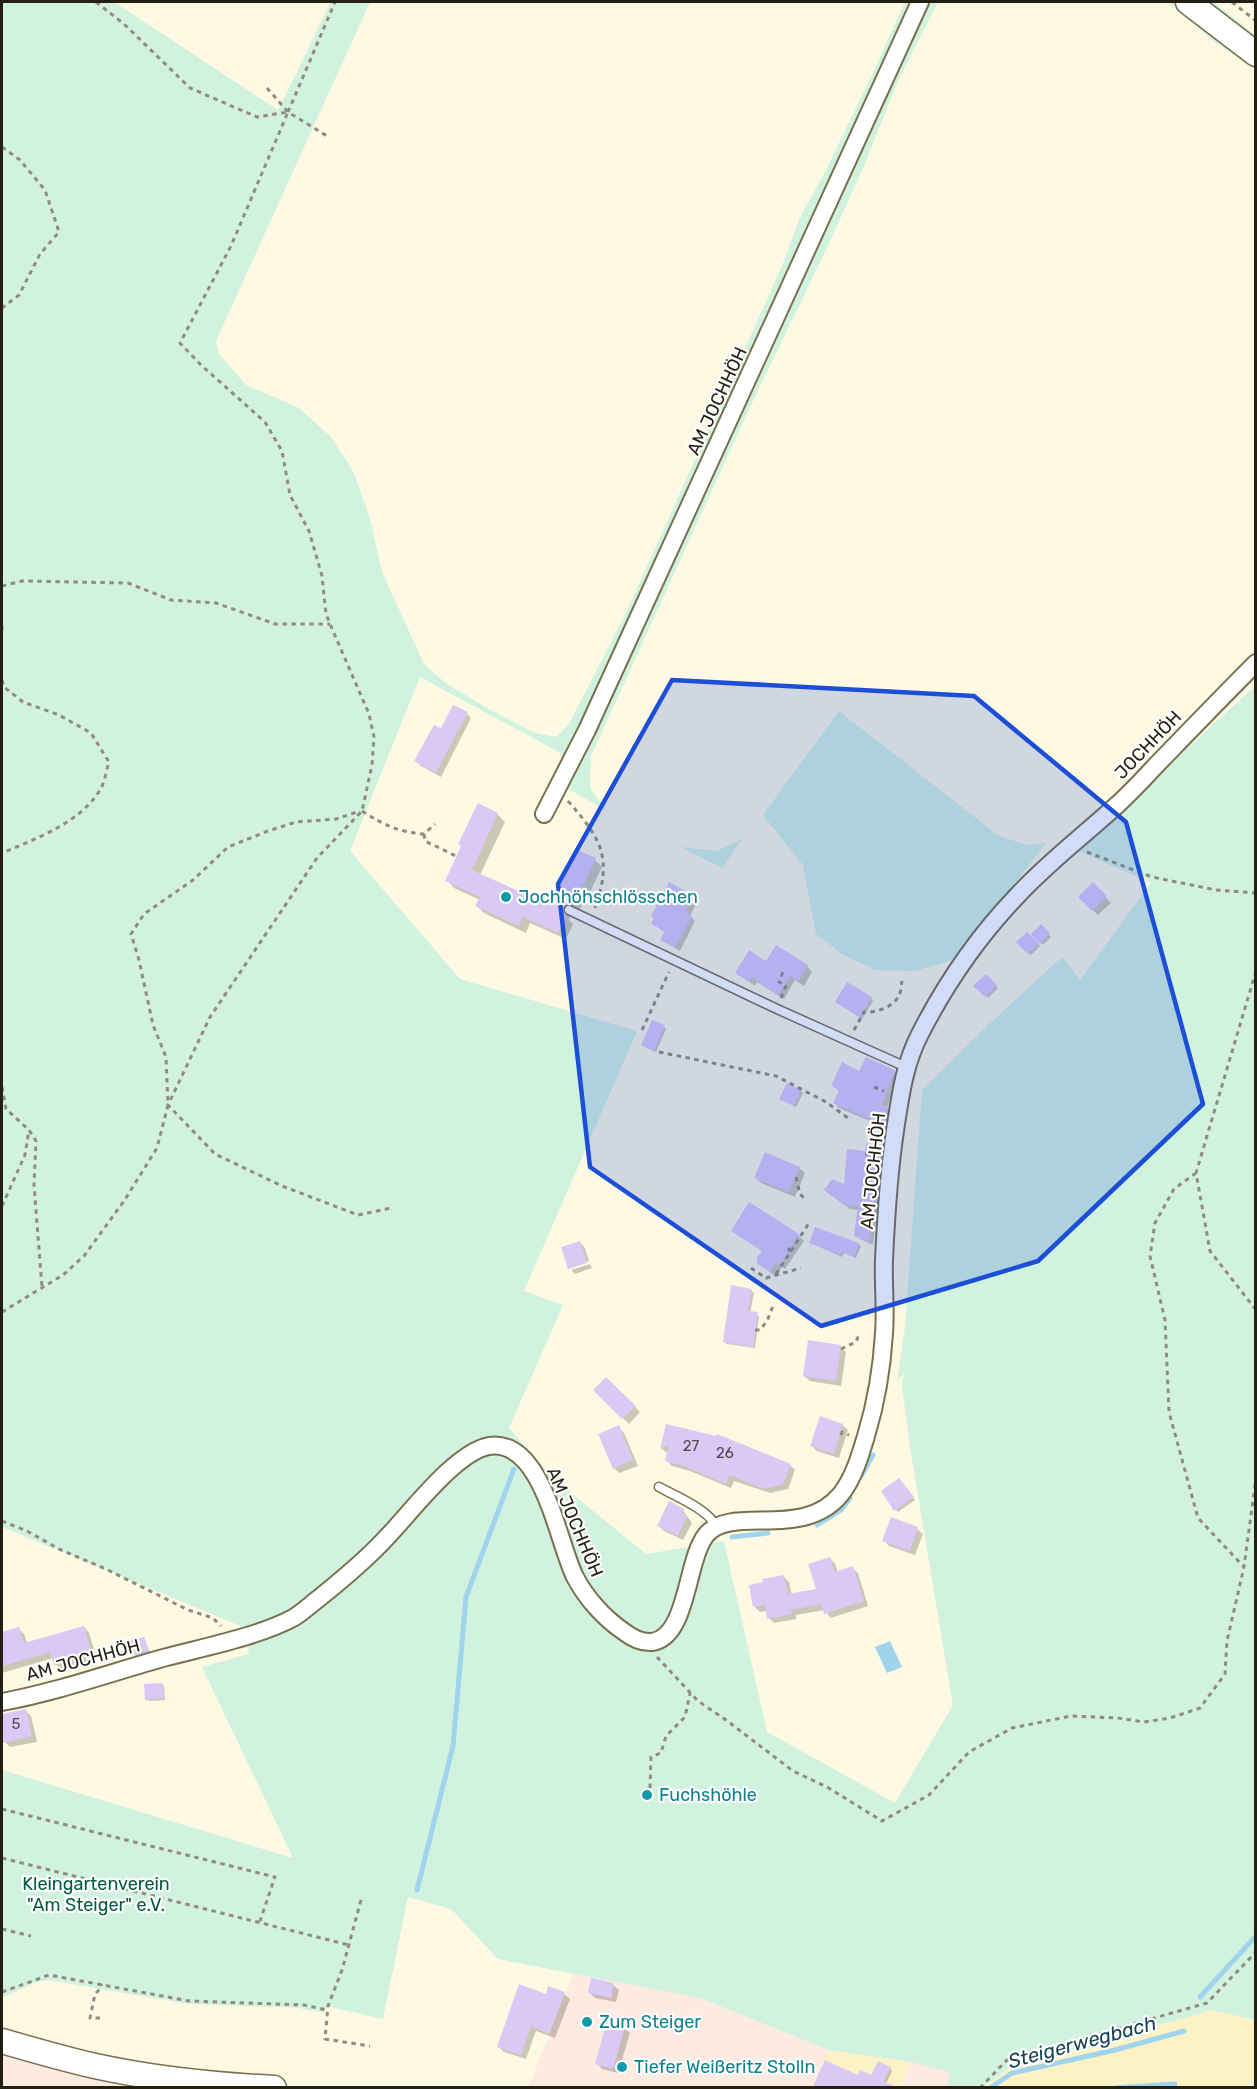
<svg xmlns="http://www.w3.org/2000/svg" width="1257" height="2089" font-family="Rubik,sans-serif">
<rect width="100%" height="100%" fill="#fef9e3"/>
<!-- commercial -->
<path fill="#fdeae1" d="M 574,1973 L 700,1998 L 829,2050 L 812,2087 L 528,2088 Z
M 2,2053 L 76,2072 L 138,2087 L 2,2087 Z
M 911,2062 L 950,2072 L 947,2087 L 900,2088 Z"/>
<!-- built -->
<path fill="#fdf1c6" d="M 1212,2010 L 1255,2020 L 1255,2087 L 984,2088 L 1009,2068 Z
M 829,2050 L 911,2062 L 900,2087 L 812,2088 Z"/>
<!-- green -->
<path fill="#d1f2df" d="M 2,2 L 114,2 L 278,110 L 331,2 L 370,2 L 216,341 L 219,354 L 246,385 L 299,408 L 331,437 L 354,473 L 370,519 L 382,572 L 424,664 L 447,684 L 489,709 L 535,733 L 556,737 L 569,724 L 626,613 L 782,266 L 800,217 L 824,174 L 870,79 L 905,2 L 938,2 L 898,81 L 864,166 L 825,252 L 750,407 L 591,756 L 590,788 L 607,811 L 567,788 L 579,763 L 420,677 L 350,851 L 460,979 L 637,1031 L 524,1291 L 563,1305 L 509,1428 L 554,1479 L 646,1554 L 724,1541 L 767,1732 L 895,1803 L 953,1705 L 911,1453 L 902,1387 L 904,1373 L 897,1381 L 905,1327 L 922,1090 L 987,1026 L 1062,957 L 1080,980 L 1151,883 L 1076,850 L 1255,686 L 1255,2020 L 1212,2010 L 1009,2068 L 984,2087 L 947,2087 L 949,2072 L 911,2062 L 829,2050 L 700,1998 L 498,1959 L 451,1909 L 408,1897 L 383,2019 L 326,2006 L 324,2013 L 299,2008 L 189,2004 L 48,1980 L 36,1982 L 2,1998 L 2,1770 L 293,1858 L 202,1667 L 249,1654 L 243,1627 L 2,1527 Z
M 1167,2 L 1214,2 L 1255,35 L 1255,69 L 1216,43 Z
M 839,711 L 999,836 L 1027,845 L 1046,843 L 956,959 L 915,971 L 875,970 L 842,954 L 816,934 L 803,865 L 763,815 Z
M 742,839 L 722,868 L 680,847 L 717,851 Z"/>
<!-- water -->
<path fill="#9fd4ec" d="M 890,1641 L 902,1667 L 887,1673 L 875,1647 Z"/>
<!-- shadow -->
<path fill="#0003" d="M 467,714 L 471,718 L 441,777 L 421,766 L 416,761 Z
M 497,814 L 505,822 L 480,875 L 550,907 L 595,860 L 602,867 L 584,905 L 582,904 L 579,911 L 571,914 L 569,920 L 573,924 L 566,939 L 530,923 L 526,933 L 484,913 L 477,906 L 480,900 L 454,888 L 447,880 Z
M 1093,885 L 1111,903 L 1098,915 L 1080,897 Z
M 693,897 L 697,902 L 690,916 L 695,921 L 680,951 L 662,940 L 666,933 L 653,924 Z
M 1041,926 L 1051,937 L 1043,945 L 1033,934 Z
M 1027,934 L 1040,946 L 1031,955 L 1019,942 Z
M 767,963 L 807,966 L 812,972 L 804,986 L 795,980 L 784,999 L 757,982 L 755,986 L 737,972 Z
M 986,976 L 998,988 L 988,998 L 976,986 Z
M 871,998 L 873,1001 L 862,1019 L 836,1002 Z
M 664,1027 L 666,1029 L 656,1052 L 645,1047 Z
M 866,1059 L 895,1072 L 899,1076 L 887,1107 L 892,1112 L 889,1129 L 839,1108 L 835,1103 L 840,1092 L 833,1086 L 860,1073 Z
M 800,1091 L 803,1093 L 796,1107 L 781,1099 Z
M 879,1149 L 884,1154 L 881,1204 L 878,1204 L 873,1245 L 860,1239 L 856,1235 L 859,1210 L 850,1209 L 830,1194 L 845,1186 L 866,1153 Z
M 799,1168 L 805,1173 L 795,1197 L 761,1183 L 756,1177 Z
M 733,1230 L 798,1235 L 804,1241 L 785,1269 L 782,1267 L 776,1277 L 759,1263 L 763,1252 Z
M 580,1242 L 585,1248 L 589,1261 L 570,1267 L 570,1269 L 569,1268 Z
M 811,1243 L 859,1244 L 861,1246 L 856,1258 L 844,1253 L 842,1257 Z
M 590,1264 L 592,1268 L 575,1274 L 571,1270 Z
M 751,1290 L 754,1293 L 750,1313 L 759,1316 L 755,1348 L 727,1344 L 725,1342 Z
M 840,1347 L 846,1352 L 841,1386 L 810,1381 L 804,1376 Z
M 606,1379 L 640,1412 L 629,1424 L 595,1390 Z
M 668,1425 L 790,1465 L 795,1470 L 788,1489 L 770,1493 L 734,1481 L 731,1488 L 690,1471 L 672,1466 L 667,1461 L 669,1452 L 667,1453 L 662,1449 Z
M 842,1425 L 848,1430 L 839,1458 L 817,1451 L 812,1446 Z
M 619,1427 L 624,1433 L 638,1466 L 619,1473 L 614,1468 Z
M 902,1482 L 915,1500 L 898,1512 L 896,1510 Z
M 683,1510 L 692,1523 L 683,1540 L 664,1531 L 658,1525 Z
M 917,1529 L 923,1534 L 915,1555 L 889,1546 L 884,1540 Z
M 830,1558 L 835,1564 L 838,1573 L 852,1568 L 858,1573 L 868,1606 L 831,1618 L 824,1610 L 796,1615 L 796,1619 L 774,1623 L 769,1618 L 767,1611 L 760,1612 L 755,1607 L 784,1577 L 789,1582 L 792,1595 L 818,1590 Z
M 84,1627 L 89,1633 L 97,1659 L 60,1669 L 55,1664 L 53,1658 L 2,1673 L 2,1633 L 18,1628 L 24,1634 L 27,1643 Z
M 144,1638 L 150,1652 L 136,1656 L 134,1654 Z
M 162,1684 L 164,1686 L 165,1700 L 149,1701 L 147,1699 Z
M 26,1711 L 31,1716 L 37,1742 L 10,1747 L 5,1742 L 2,1716 Z
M 613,1985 L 619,1990 L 616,2002 L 595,1998 L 589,1992 Z
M 564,1994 L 570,1999 L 555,2038 L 536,2031 L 526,2059 L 504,2052 L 498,2046 L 546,1996 Z
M 624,2027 L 630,2033 L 618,2073 L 602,2069 L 597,2063 Z
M 890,2068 L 892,2071 L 884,2088 L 858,2077 L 872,2077 Z"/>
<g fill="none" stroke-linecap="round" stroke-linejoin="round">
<!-- stream -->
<path stroke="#9fd4ec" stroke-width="5" d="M 861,1476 L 873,1455
M 817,1525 L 841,1510 L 850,1498
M 732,1537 L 768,1533
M 417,1890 L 453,1746 L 466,1597 L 514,1469
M 1200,1997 L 1256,1936
M 990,2088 L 1012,2073 L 1115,2050 L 1184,2031
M 1114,2088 L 1175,2084"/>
</g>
<!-- building -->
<path fill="#dbc9f5" d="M 453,705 L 468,712 L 436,773 L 414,761 L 434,725 L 441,728 Z
M 478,803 L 498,813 L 472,870 L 549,905 L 575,849 L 596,858 L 577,899 L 574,898 L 571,904 L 564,907 L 563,911 L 566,916 L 558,933 L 523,917 L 519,926 L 475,906 L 480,897 L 445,881 L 461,846 L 458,844 Z
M 669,882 L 694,896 L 685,912 L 692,916 L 675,948 L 660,940 L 665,931 L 651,924 L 654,918 L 651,916 Z
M 1093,882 L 1107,896 L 1092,911 L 1078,897 Z
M 1041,924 L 1050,933 L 1040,944 L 1031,934 Z
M 1027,932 L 1039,943 L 1028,954 L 1016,942 Z
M 776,945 L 808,965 L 798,981 L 790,976 L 778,995 L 752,977 L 749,982 L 735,973 L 749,950 L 766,961 Z
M 986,974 L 997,985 L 985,997 L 973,986 Z
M 847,982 L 872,997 L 860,1017 L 835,1002 Z
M 652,1020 L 665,1025 L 654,1051 L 641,1045 Z
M 866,1057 L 895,1070 L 882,1105 L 888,1105 L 885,1126 L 833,1103 L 839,1090 L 831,1086 L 842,1062 L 859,1071 Z
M 787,1083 L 801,1090 L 794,1106 L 779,1099 Z
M 866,1143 L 880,1148 L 877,1201 L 874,1201 L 869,1242 L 854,1236 L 858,1206 L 844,1205 L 824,1190 L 832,1179 L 844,1184 L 847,1149 L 865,1151 Z
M 765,1152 L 800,1167 L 789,1192 L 754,1178 Z
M 749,1202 L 799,1234 L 780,1265 L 776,1262 L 770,1272 L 757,1264 L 757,1258 L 762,1251 L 731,1231 Z
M 815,1227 L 859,1243 L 854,1257 L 841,1252 L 840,1255 L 809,1243 Z
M 580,1241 L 587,1263 L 568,1269 L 561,1247 Z
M 731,1285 L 752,1289 L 748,1311 L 758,1312 L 753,1347 L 723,1342 Z
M 808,1340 L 841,1345 L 836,1381 L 803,1376 Z
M 606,1377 L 636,1406 L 622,1419 L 593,1390 Z
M 820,1416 L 843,1424 L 834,1454 L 810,1446 Z
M 666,1424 L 716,1436 L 717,1434 L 791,1464 L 783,1484 L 764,1489 L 732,1476 L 729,1476 L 726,1484 L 684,1466 L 665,1461 L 669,1445 L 660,1449 Z
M 619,1425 L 633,1460 L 613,1469 L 598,1434 Z
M 899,1478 L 914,1497 L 894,1511 L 881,1491 Z
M 669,1501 L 684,1509 L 682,1513 L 687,1516 L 678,1536 L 657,1526 Z
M 891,1517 L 918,1527 L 910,1551 L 882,1541 Z
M 830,1557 L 835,1572 L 853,1566 L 864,1601 L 824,1614 L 821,1604 L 791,1610 L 792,1614 L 767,1619 L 765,1605 L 753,1607 L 749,1585 L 763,1582 L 762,1579 L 784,1575 L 788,1594 L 816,1589 L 808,1564 Z
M 84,1626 L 92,1654 L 54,1665 L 50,1652 L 2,1666 L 2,1632 L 19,1627 L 24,1643 Z
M 144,1637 L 149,1650 L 133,1655 L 129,1641 Z
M 162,1683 L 164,1698 L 145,1700 L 144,1684 Z
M 26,1709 L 32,1736 L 3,1743 L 2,1714 Z
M 591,1978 L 614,1983 L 611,1998 L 588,1993 Z
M 519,1984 L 546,1994 L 548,1986 L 565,1992 L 549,2034 L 531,2026 L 521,2055 L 497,2047 Z
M 607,2021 L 625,2026 L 613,2069 L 595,2064 Z
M 825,2060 L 858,2075 L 860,2070 L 871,2075 L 878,2061 L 891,2067 L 884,2081 L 898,2088 L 812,2088 Z"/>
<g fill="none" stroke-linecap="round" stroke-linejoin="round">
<defs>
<path id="lane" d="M 569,910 L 777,1009 L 906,1067
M 659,1487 C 675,1496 710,1510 716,1527"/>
<path id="street" d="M 544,814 L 587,730 L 920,2
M 2,1702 C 56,1692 110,1673 163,1658 C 204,1647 257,1637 293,1618 C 302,1613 310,1605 318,1599 C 343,1579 367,1559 388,1536 C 411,1512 456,1452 489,1446 C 543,1438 558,1544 575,1577 C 586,1598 604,1618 623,1631 C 632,1638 641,1643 652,1642 C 688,1637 686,1560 706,1535 C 731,1504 803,1541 841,1494 C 854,1477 860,1456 866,1436 C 876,1403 882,1368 884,1333 C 886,1309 883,1284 884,1260 C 886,1215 889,1169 896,1124 C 901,1092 905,1063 920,1034 C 946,983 977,938 1016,897 C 1047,863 1083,836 1117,805 C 1135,789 1151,770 1168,753 C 1197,723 1226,693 1256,663"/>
<path id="secondary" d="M 1188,2 L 1256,54
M 2,2041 C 33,2050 64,2059 95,2066 C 154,2079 214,2085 274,2088"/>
</defs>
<!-- lane casing -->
<use href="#lane" stroke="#797050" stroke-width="11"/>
<!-- street casing -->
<use href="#street" stroke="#797050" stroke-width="20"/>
<!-- secondary casing -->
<use href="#secondary" stroke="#797050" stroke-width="27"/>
<!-- path -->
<path stroke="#918c7b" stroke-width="3" stroke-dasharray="4.5 4.5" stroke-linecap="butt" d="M 96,2 L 124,24 L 190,88 L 257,117 L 288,112 L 231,246 L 180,343 L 202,366 L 265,422 L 282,451 L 290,495 L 309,531 L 322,576 L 326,614 L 330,624 L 369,714 L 374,737 L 372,765 L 362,811 L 317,858 L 210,1017 L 168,1105 L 215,1154 L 282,1186 L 358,1215 L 391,1208
M 1232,2 L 1256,21
M 267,88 L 288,112 L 327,136
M 288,112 L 335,2
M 2,147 L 20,160 L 45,190 L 59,232 L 40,254 L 19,295 L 2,308
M 2,586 L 22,581 L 128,583 L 171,600 L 216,603 L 275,624 L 330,624
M 2,626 L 2,631
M 2,680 L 4,687 L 23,702 L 59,715 L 91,733 L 109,762 C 106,771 105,782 100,790 C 80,823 35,839 2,853
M 568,801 C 601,839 613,857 595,908
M 362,811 C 384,825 398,832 424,834 L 435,824
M 424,834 L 425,841 L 456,856
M 1087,852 L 1152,877 L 1216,890 L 1256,893
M 1256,971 L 1196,1173 L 1210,1251 L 1256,1310
M 781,998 L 786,986 L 779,982 L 783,972
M 642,1030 L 669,972
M 854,1030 L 864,1012 C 876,1013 893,1007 899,996 C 901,992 901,985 902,981
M 659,1052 L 776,1076 L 826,1102 L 848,1118
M 2,1087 L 6,1109 L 29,1130 L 36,1141 L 34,1185 L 42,1287
M 874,1087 L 884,1091
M 865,1154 L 875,1155
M 1196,1173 L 1174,1189 L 1155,1223 L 1150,1256 L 1165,1320 L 1169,1412 L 1198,1518 L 1244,1567
M 796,1177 L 800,1194 L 804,1198
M 2,1206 L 25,1155 L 29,1130
M 791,1251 L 809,1223
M 751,1268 L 766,1278 L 801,1268
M 776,1274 L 791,1251 L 786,1247
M 2,1312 L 63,1275 L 84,1256 L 124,1201 L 157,1148 L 168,1105 L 166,1057 L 153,1025 L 139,960 L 131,934 L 144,914 L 193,880 L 228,847 L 268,831 L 296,822 L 336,819 L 360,811
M 755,1330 L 760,1330 L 767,1321 L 773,1306
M 841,1349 L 856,1342 L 859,1334
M 841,1435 L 842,1432 L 849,1435
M 2,1521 L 27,1531 L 59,1549 L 108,1570 L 188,1610 L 213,1618 L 221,1626
M 657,1657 L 698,1701 L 726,1720 L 793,1771 L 827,1787 L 882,1821 L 929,1795 L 969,1752 L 1012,1728 L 1071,1716 L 1118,1718 L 1144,1722 L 1170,1718 L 1200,1708 L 1225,1674 L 1227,1641 L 1244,1567 L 1256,1478
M 650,1788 L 651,1757 L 661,1753 L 666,1736 L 685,1717 L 690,1693
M 2,1809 L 275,1877 L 260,1921
M 2,1858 L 349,1945
M 361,1900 L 342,1970 L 328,2006 L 325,2039 L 370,2046
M 2,1929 L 31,1936
M 2,1992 L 49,1975 L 189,2001 L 304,2005 L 327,2010
M 100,2018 L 90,2018 L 95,1994 L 101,1988 L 101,1984
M 980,2088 L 1007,2060 L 1207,2003 L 1256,1952"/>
<!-- lane -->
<use href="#lane" stroke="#fff" stroke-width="8"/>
<!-- street -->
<use href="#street" stroke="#fff" stroke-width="16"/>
<!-- secondary -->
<use href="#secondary" stroke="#fff" stroke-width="24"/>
</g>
<!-- marked area -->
<path fill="#1d4ed8" fill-opacity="0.2" stroke="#1d4ed8" stroke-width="4.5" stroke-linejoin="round" d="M 672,680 L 974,696 L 1126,822 L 1203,1104 L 1038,1261 L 821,1326 L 590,1167 L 558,884 Z"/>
<!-- markers -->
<g fill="#0f9aa8" stroke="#fff" stroke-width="2">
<circle cx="506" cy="897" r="6"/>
<circle cx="647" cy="1795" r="6"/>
<circle cx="587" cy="2022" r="6"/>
<circle cx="622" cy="2067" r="6"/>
</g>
<g text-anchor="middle" stroke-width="4.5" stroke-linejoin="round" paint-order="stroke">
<!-- number labels -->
<g font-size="15" fill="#514a4b">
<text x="691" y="1451">27</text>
<text x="725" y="1458">26</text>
<text x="16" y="1729">5</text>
</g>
<!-- street labels -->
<g font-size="18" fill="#231f12" stroke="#fff">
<text transform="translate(717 401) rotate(-65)" y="6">AM JOCHHÖH</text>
<text transform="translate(1148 745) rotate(-46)" y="6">JOCHHÖH</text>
<text transform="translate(873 1171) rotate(-84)" y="6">AM JOCHHÖH</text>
<text transform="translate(575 1522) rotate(67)" y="6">AM JOCHHÖH</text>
<text transform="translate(83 1660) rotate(-15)" y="6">AM JOCHHÖH</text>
</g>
<!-- culture labels -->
<g font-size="18" fill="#0d838f" stroke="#fff" text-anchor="start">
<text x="518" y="903">Jochhöhschlösschen</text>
<text x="659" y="1801">Fuchshöhle</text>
<text x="599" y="2028">Zum Steiger</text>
<text x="634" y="2073">Tiefer Weißeritz Stolln</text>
</g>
<!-- park labels -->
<g font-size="18" fill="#025b39" stroke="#fff">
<text x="96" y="1890">Kleingartenverein<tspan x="96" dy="21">"Am Steiger" e.V.</tspan></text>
</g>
<!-- water labels -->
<g font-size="20" font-style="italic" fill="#164354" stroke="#fff">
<text transform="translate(1082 2042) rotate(-15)" y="7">Steigerwegbach</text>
</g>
</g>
<!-- border -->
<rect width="1257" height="2089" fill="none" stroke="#231f12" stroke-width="6"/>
</svg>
